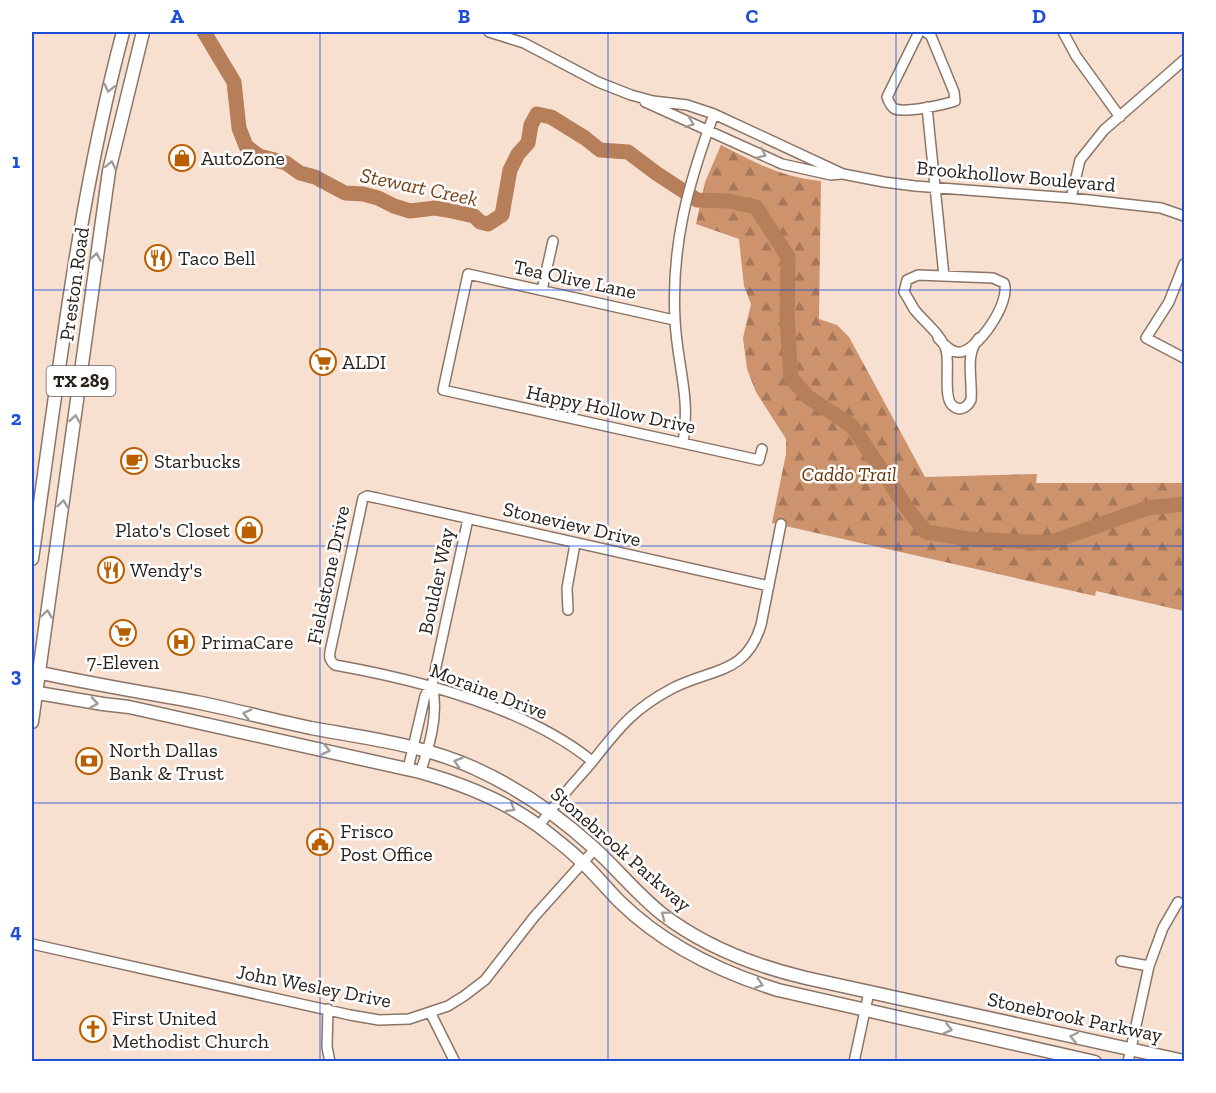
<svg xmlns="http://www.w3.org/2000/svg" width="1216" height="1093" font-family="'Zilla Slab',serif">
<defs>
<pattern id="forest-firs" width="22" height="20" patternUnits="userSpaceOnUse" patternTransform="scale(1.5)"><rect width="22" height="20" fill="#cc936d"/><path d="M5 1l3.5 6h-7zM16 11l3.5 6h-7z" fill="#a67859"/></pattern>
</defs>
<rect width="100%" height="100%" fill="#f8e0d1"/>
<!-- forest -->
<path fill="url(#forest-firs)" d="M 721,145 C 756,163 781,177 821,181 L 819,319 L 837,325 L 849,337 L 925,477 L 1037,474 L 1036,483 L 1184,483 L 1184,611 L 1096,591 L 1095,596 L 772,523 L 786,454 L 786,439 L 756,392 L 747,369 L 743,338 L 751,304 L 744,286 L 739,239 L 696,224 L 705,182 Z"/>
<g fill="none" stroke-linecap="round" stroke-linejoin="round">
<!-- river -->
<path stroke="#b67f59" stroke-width="15" d="M 204,32 L 234,82 L 239,128 L 246,146 L 259,156 L 286,163 L 300,173 L 315,177 L 345,193 L 363,194 L 378,198 L 394,206 L 410,211 L 435,208 L 447,210 L 474,216 L 480,222 L 488,224 L 502,215 L 510,170 L 518,154 L 528,143 L 531,125 L 537,114 L 551,117 L 585,138 L 600,150 L 628,152 L 656,173 L 697,200 L 729,201 L 756,207 L 788,257 L 787,318 L 791,378 L 808,397 L 852,426 L 909,511 L 926,532 L 969,539 L 1049,543 L 1147,508 L 1184,504"/>
<defs>
<path id="minor" d="M 489,32 L 524,43 L 598,82 L 631,95 L 653,101 L 687,105 L 714,114 L 843,174 L 884,182 L 915,186 L 1071,198 L 1161,208 L 1184,216
M 919,32 L 887,97 C 889,102 890,106 895,109 C 906,113 943,105 955,101 L 954,92 L 931,36 L 926,32
M 1063,32 L 1076,56 L 1120,117
M 645,102 L 782,164 L 831,175 L 841,174
M 927,107 L 944,276
M 1071,198 L 1080,160 L 1104,130 L 1184,60
M 1184,264 L 1169,302 L 1146,338 L 1184,358
M 542,290 L 553,241
M 674,320 L 468,274 L 443,390 L 759,460 L 762,449
M 938,338 C 943,343 949,351 957,352 C 976,355 1012,301 1004,283 L 993,278 L 918,275 L 907,280 L 904,292 C 908,298 911,304 914,309 C 924,322 941,334 946,350 C 950,363 943,397 952,405 C 959,412 967,408 971,400 C 973,379 964,355 979,338
M 683,443 C 691,396 677,365 675,320 C 671,245 688,184 714,114
M 568,610 L 567,588 L 575,544
M 592,761 C 525,707 419,680 335,665 C 330,661 329,658 330,652 L 363,498 L 367,496 L 377,498 L 769,586
M 408,769 L 425,696 L 432,685 L 468,519
M 420,772 C 430,746 439,713 432,685
M 539,826 C 555,803 574,783 592,762 C 619,728 633,709 673,688 C 712,668 746,675 761,625 L 781,524
M 32,944 L 350,1015 L 379,1020 L 409,1019 L 448,1006 L 464,996 L 485,980 L 534,917 L 595,849
M 1121,961 L 1149,966
M 328,1009 L 327,1047 L 330,1062
M 430,1012 L 455,1062
M 854,1062 L 869,992
M 1128,1062 L 1149,966 L 1163,928 L 1178,902"/>
<path id="major" d="M 32,559 C 58,383 77,204 123,32
M 32,671 C 86,683 141,692 196,702 C 235,710 273,720 311,728 C 365,738 424,745 474,768 C 518,788 558,815 594,848 C 617,869 637,894 662,914 C 704,946 755,966 806,978 L 1184,1061
M 32,692 L 103,704 L 129,707 L 420,772 C 463,784 504,800 540,827 C 554,838 569,849 582,862 C 595,874 607,889 620,902 C 663,944 720,972 778,990 L 1095,1062
M 32,722 L 109,171 L 143,32"/>
</defs>
<!-- minor casing -->
<use href="#minor" stroke="#8a7567" stroke-width="12"/>
<!-- major casing -->
<use href="#major" stroke="#8a7567" stroke-width="15"/>
<!-- minor -->
<use href="#minor" stroke="#fff" stroke-width="9"/>
<!-- major -->
<use href="#major" stroke="#fff" stroke-width="12"/>
</g>
<!-- one-way arrows -->
<defs><path id="oneway-chevron" d="M-2-3.5L2.5 0L-2 3.5" fill="none" stroke-width="1.6" stroke-linecap="round" stroke-linejoin="round" transform="scale(1.5)"/></defs>
<g stroke="#9f9c99">
<use href="#oneway-chevron" transform="translate(109 88) rotate(103)"/>
<use href="#oneway-chevron" transform="translate(690 123) rotate(20)"/>
<use href="#oneway-chevron" transform="translate(762 154) rotate(24)"/>
<use href="#oneway-chevron" transform="translate(111 165) rotate(-79)"/>
<use href="#oneway-chevron" transform="translate(96 257) rotate(-81)"/>
<use href="#oneway-chevron" transform="translate(75 419) rotate(-81)"/>
<use href="#oneway-chevron" transform="translate(63 504) rotate(-82)"/>
<use href="#oneway-chevron" transform="translate(47 614) rotate(-82)"/>
<use href="#oneway-chevron" transform="translate(94 703) rotate(9)"/>
<use href="#oneway-chevron" transform="translate(247 714) rotate(-167)"/>
<use href="#oneway-chevron" transform="translate(326 750) rotate(13)"/>
<use href="#oneway-chevron" transform="translate(458 762) rotate(-162)"/>
<use href="#oneway-chevron" transform="translate(511 808) rotate(30)"/>
<use href="#oneway-chevron" transform="translate(665 915) rotate(-143)"/>
<use href="#oneway-chevron" transform="translate(759 984) rotate(17)"/>
<use href="#oneway-chevron" transform="translate(948 1029) rotate(13)"/>
<use href="#oneway-chevron" transform="translate(1074 1037) rotate(-168)"/>
</g>
<!-- grid -->
<path fill="none" stroke="#1d4ed8" stroke-width="1.5" stroke-opacity="0.55" d="M 320,32 L 320,1062M 608,32 L 608,1062M 896,32 L 896,1062M 32,290 L 1184,290M 32,546 L 1184,546M 32,803 L 1184,803"/>
<!-- icons -->
<defs>
<symbol id="shop-ring" viewBox="-11 -11 22 22"><circle r="9.5" fill="#fff" stroke="#ba5f00" stroke-width="1.5"/><path d="M-5-2.5h2.3a2.7 3.5 0 0 1 5.4 0H5L5.5 6h-11ZM-1.5-2.5h3a1.5 2.3 0 0 0-3 0Z" fill="#ba5f00"/></symbol>
<symbol id="restaurant-ring" viewBox="-11 -11 22 22"><circle r="9.5" fill="#fff" stroke="#ba5f00" stroke-width="1.5"/><path d="M-5-6h1v4h1v-4h1v4h1v-4h1v5L-1.5 .5V6h-2V.5L-5-1ZM5-6V6H3V1.5H1.5Q1.5-4 5-6Z" fill="#ba5f00"/></symbol>
<symbol id="supermarket-ring" viewBox="-11 -11 22 22"><circle r="9.5" fill="#fff" stroke="#ba5f00" stroke-width="1.5"/><path d="M-6-5.5h2.5l.6 2H6L4.5 2H-2.5L-4.4-4H-6ZM-1.5 3.2a1.3 1.3 0 1 0 .1 0ZM3 3.2a1.3 1.3 0 1 0 .1 0Z" fill="#ba5f00"/></symbol>
<symbol id="cafe-ring" viewBox="-11 -11 22 22"><circle r="9.5" fill="#fff" stroke="#ba5f00" stroke-width="1.5"/><path d="M-5.5-4.5H6V0H3Q3 3.5 0 3.5H-2.5Q-5.5 3.5-5.5 0ZM3-3.2v2h1.7v-2ZM-6 4.5H4V6H-6Z" fill="#ba5f00"/></symbol>
<symbol id="hospital-ring" viewBox="-11 -11 22 22"><circle r="9.5" fill="#fff" stroke="#ba5f00" stroke-width="1.5"/><path d="M-5-5h3v3.5h4V-5h3V5h-3V1.5h-4V5h-3Z" fill="#ba5f00"/></symbol>
<symbol id="bank-ring" viewBox="-11 -11 22 22"><circle r="9.5" fill="#fff" stroke="#ba5f00" stroke-width="1.5"/><path d="M-6-4H6V4H-6ZM0-2.3a2.3 2.3 0 1 0 0 4.6a2.3 2.3 0 1 0 0-4.6Z" fill="#ba5f00"/></symbol>
<symbol id="civic-ring" viewBox="-11 -11 22 22"><circle r="9.5" fill="#fff" stroke="#ba5f00" stroke-width="1.5"/><path d="M-.6-6.5H3V-4.5H.6V-3L4-1V1h2V6H-6V1h2V-1L-.6-3ZM-1.2 2.5V6h2.4V2.5Z" fill="#ba5f00"/></symbol>
<symbol id="church-ring" viewBox="-11 -11 22 22"><circle r="9.5" fill="#fff" stroke="#ba5f00" stroke-width="1.5"/><path d="M-1.2-6h2.4v3.5h3.3v2.4h-3.3V6h-2.4V-.1h-3.3v-2.4h3.3Z" fill="#ba5f00"/></symbol>
</defs>
<g fill-rule="evenodd">
<use href="#shop-ring" x="167" y="143" width="30" height="30"/>
<use href="#restaurant-ring" x="143" y="243" width="30" height="30"/>
<use href="#supermarket-ring" x="308" y="347" width="30" height="30"/>
<use href="#cafe-ring" x="119" y="446" width="30" height="30"/>
<use href="#shop-ring" x="234" y="515" width="30" height="30"/>
<use href="#restaurant-ring" x="96" y="555" width="30" height="30"/>
<use href="#supermarket-ring" x="108" y="618" width="30" height="30"/>
<use href="#hospital-ring" x="166" y="627" width="30" height="30"/>
<use href="#bank-ring" x="74" y="746" width="30" height="30"/>
<use href="#civic-ring" x="305" y="827" width="30" height="30"/>
<use href="#church-ring" x="78" y="1014" width="30" height="30"/>
</g>
<g text-anchor="middle" stroke-width="5" stroke-linejoin="round" paint-order="stroke">
<!-- shield labels -->
<rect fill="#fff" stroke="#6a6460" stroke-width="1.5" x="46.5" y="366" width="69" height="30" rx="4.5"/>
<g font-size="18" font-weight="bold" fill="#2a221c">
<text x="81" y="387">TX 289</text>
</g>
<!-- poi labels -->
<g font-size="20" fill="#2a221c" stroke="#fff" text-anchor="start">
<text x="201" y="165">AutoZone</text>
<text x="178" y="265">Taco Bell</text>
<text x="342" y="369">ALDI</text>
<text x="154" y="468">Starbucks</text>
<text x="230" y="537" text-anchor="end">Plato's Closet</text>
<text x="130" y="577">Wendy's</text>
<text x="201" y="649">PrimaCare</text>
<text x="123" y="669" text-anchor="middle">7-Eleven</text>
<text x="109" y="757">North Dallas<tspan x="109" dy="23">Bank &amp; Trust</tspan></text>
<text x="340" y="838">Frisco<tspan x="340" dy="23">Post Office</tspan></text>
<text x="112" y="1025">First United<tspan x="112" dy="23">Methodist Church</tspan></text>
</g>
<!-- street labels -->
<g font-size="20" fill="#2a221c" stroke="#fff">
<text transform="translate(1016 176) rotate(5)" y="7">Brookhollow Boulevard</text>
<text transform="translate(575 279) rotate(12)" y="7">Tea Olive Lane</text>
<text transform="translate(74 284) rotate(-82)" y="7">Preston Road</text>
<text transform="translate(611 409) rotate(12)" y="7">Happy Hollow Drive</text>
<text transform="translate(572 524) rotate(13)" y="7">Stoneview Drive</text>
<text transform="translate(328 575) rotate(-78)" y="7">Fieldstone Drive</text>
<text transform="translate(436 581) rotate(-78)" y="7">Boulder Way</text>
<text transform="translate(489 691) rotate(21)" y="7">Moraine Drive</text>
<text transform="translate(621 849) rotate(41)" y="7">Stonebrook Parkway</text>
<text transform="translate(314 986) rotate(11)" y="7">John Wesley Drive</text>
<text transform="translate(1075 1017) rotate(12)" y="7">Stonebrook Parkway</text>
</g>
<!-- park labels -->
<g font-size="20" font-style="italic" fill="#6a3505" stroke="#fff">
<text x="849" y="481">Caddo Trail</text>
</g>
<!-- water labels -->
<g font-size="21" font-style="italic" fill="#784217" stroke="#fff">
<text transform="translate(419 187) rotate(12)" y="7">Stewart Creek</text>
</g>
</g>
<!-- border -->
<rect width="1216" height="1093" fill="none" stroke="#ffffff" stroke-width="66"/>
<rect x="33" y="33" width="1150" height="1027" fill="none" stroke="#1d4ed8" stroke-width="2"/>
<g font-size="20" text-anchor="middle" font-weight="bold" fill="#1d4ed8">
<text x="177" y="23">A</text>
<text x="464" y="23">B</text>
<text x="752" y="23">C</text>
<text x="1039" y="23">D</text>
<text x="16" y="168">1</text>
<text x="16" y="425">2</text>
<text x="16" y="682">3</text>
<text x="16" y="938">4</text>
</g>
</svg>
